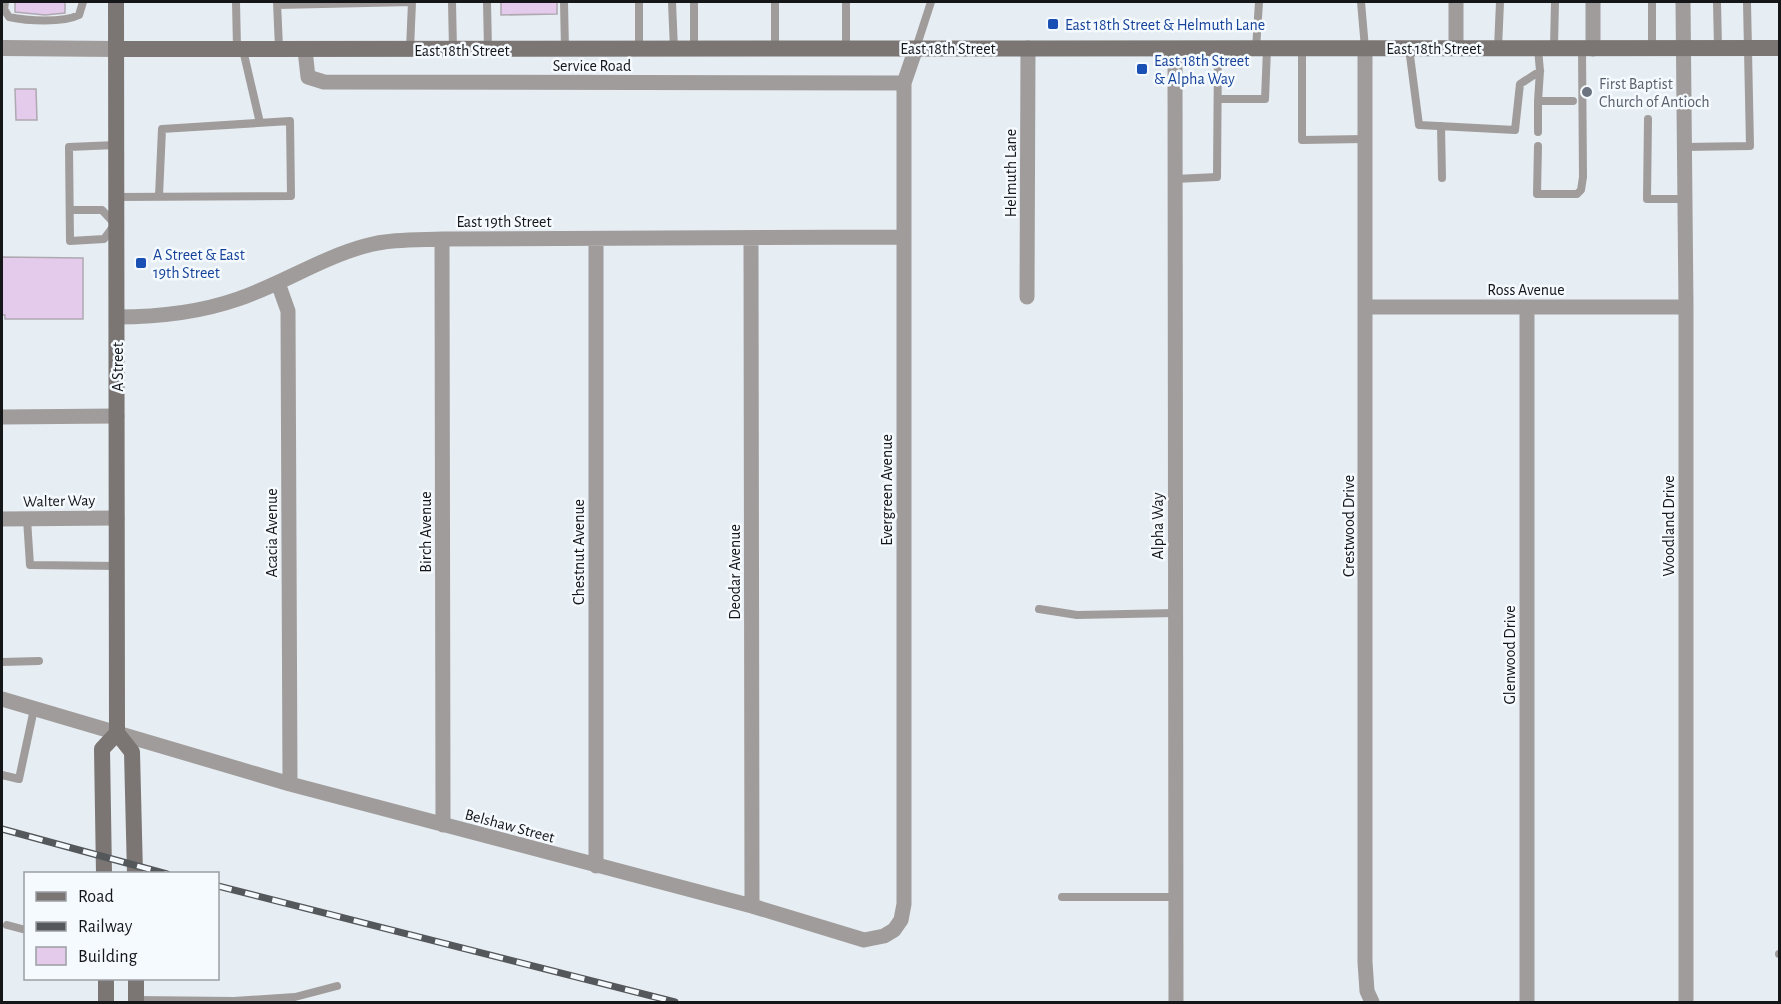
<svg xmlns="http://www.w3.org/2000/svg" width="1781" height="1004" font-family="'Alegreya Sans',sans-serif">
<rect width="100%" height="100%" fill="#e6edf3"/>
<!-- building -->
<path fill="#e4caeb" stroke="#aea9b0" stroke-width="1.5" d="M 15,2 L 65,2 L 65,13 L 45,15 L 15,12 Z
M 501,2 L 557,2 L 557,14 L 501,15 Z
M 15,89 L 36,89 L 37,120 L 16,120 Z
M 2,257 L 83,258 L 83,319 L 5,319 L 5,315 L 2,315 Z"/>
<g fill="none" stroke-linecap="round" stroke-linejoin="round">
<!-- service -->
<path stroke="#a09c9b" stroke-width="8" d="M 5,2 L 4,9 L 9,17 C 27,21 63,23 79,15 L 83,2
M 236,2 L 237,48
M 277,2 L 279,48
M 452,2 L 453,49
M 487,2 L 488,49
M 564,2 L 565,49
M 672,2 L 674,49
M 694,2 L 694,49
M 775,2 L 775,48
M 1361,2 L 1365,48
M 1652,2 L 1652,48
M 1717,2 L 1718,48
M 278,5 L 412,2
M 1554,47 L 1555,2
M 639,48 L 639,2
M 846,48 L 846,2
M 916,48 L 931,2
M 1409,48 L 1419,125 L 1515,130 L 1520,84 L 1540,71
M 1498,48 L 1500,2
M 410,49 L 412,2
M 1256,49 L 1259,2
M 1302,49 L 1302,140 L 1365,139
M 1538,49 L 1540,71 L 1538,101 L 1573,101
M 243,50 L 260,123
M 1218,99 L 1265,99 L 1267,49
M 1648,119 L 1647,199 L 1685,199
M 1441,126 L 1442,178
M 1538,132 L 1538,101
M 1538,146 L 1537,194 L 1577,194 L 1581,190 L 1583,177 L 1582,49
M 1684,147 L 1750,146 L 1747,2
M 1175,179 L 1217,177 L 1218,48
M 116,197 L 291,196 L 290,121 L 162,129 L 159,196
M 70,210 L 102,210 L 115,224 L 104,239 L 70,241 L 69,147 L 116,145
M 27,519 L 30,565 L 117,566
M 1039,609 L 1077,615 L 1175,613
M 2,662 L 39,661
M 2,775 L 19,779 L 34,709
M 1062,897 L 1176,897
M 7,925 L 26,930
M 1779,954 L 1780,954
M 136,1000 L 234,1001 L 295,997 L 337,986"/>
<!-- minor -->
<path stroke="#a09c9b" stroke-width="15" d="M 1456,2 L 1456,48
M 1683,2 L 1686,307 L 1686,1002
M 1175,49 L 1176,1002
M 1365,49 L 1365,962 L 1367,991 L 1372,1002
M 1593,49 L 1593,2
M 305,50 L 308,77 L 324,82 L 904,83
M 751,238 L 752,906
M 442,239 L 443,825
M 596,239 L 596,866
M 278,283 L 288,311 L 290,784
M 1027,297 L 1028,48
M 1366,307 L 1686,307
M 1527,307 L 1527,1002
M 117,317 C 159,317 198,313 238,299 C 282,284 321,258 365,246 C 390,239 417,240 442,239 L 904,237
M 2,417 L 117,416
M 2,519 L 117,518
M 2,699 L 290,784 L 752,906 L 864,940 L 884,936 L 894,930 L 901,920 L 904,904 L 904,83 L 916,48"/>
<!-- tertiary -->
<path stroke="#a09c9b" stroke-width="16" d="M 2,48 L 116,49"/>
<!-- secondary -->
<path stroke="#7b7674" stroke-width="16" d="M 116,2 L 117,733 L 132,752 L 135,874
M 116,49 L 1780,48
M 104,874 L 102,749 L 117,733
M 106,978 L 106,1002
M 136,978 L 136,1002"/>
<defs>
<path id="rail" d="M 2,829 L 167,874
M 218,886 L 675,1002"/>
</defs>
<!-- rail casing -->
<use href="#rail" stroke="#54585b" stroke-width="7"/>
<!-- rail -->
<use href="#rail" stroke="#f5faff" stroke-width="4.5" stroke-dasharray="14" stroke-linecap="butt"/>
</g>
<!-- markers -->
<g fill="#1a4fb4" stroke="#f5faff" stroke-width="2">
<rect x="1047" y="18" width="12" height="12" rx="3"/>
<rect x="1136" y="63" width="12" height="12" rx="3"/>
<rect x="135" y="257" width="12" height="12" rx="3"/>
</g>
<circle fill="#6b7280" stroke="#f5faff" stroke-width="2" cx="1587" cy="92" r="6"/>
<g text-anchor="middle" stroke-width="5" stroke-linejoin="round" paint-order="stroke">
<!-- transit labels -->
<g font-size="16" fill="#164399" stroke="#f5faff" text-anchor="start">
<text x="1065" y="30">East 18th Street &amp; Helmuth Lane</text>
<text x="1154" y="66">East 18th Street<tspan x="1154" dy="18">&amp; Alpha Way</tspan></text>
<text x="153" y="260">A Street &amp; East<tspan x="153" dy="18">19th Street</tspan></text>
</g>
<!-- street labels -->
<g font-size="16" fill="#141618" stroke="#f5faff">
<text x="948" y="54">East 18th Street</text>
<text x="1434" y="54">East 18th Street</text>
<text x="462" y="56">East 18th Street</text>
<text x="592" y="71">Service Road</text>
<text transform="translate(1010 173) rotate(-90)" y="6">Helmuth Lane</text>
<text x="504" y="227">East 19th Street</text>
<text x="1526" y="295">Ross Avenue</text>
<text transform="translate(117 367) rotate(-90)" y="6">A Street</text>
<text transform="translate(886 490) rotate(-90)" y="6">Evergreen Avenue</text>
<text transform="translate(59 500) rotate(-1)" y="6">Walter Way</text>
<text transform="translate(1157 526) rotate(-90)" y="6">Alpha Way</text>
<text transform="translate(1348 526) rotate(-90)" y="6">Crestwood Drive</text>
<text transform="translate(1668 526) rotate(-90)" y="6">Woodland Drive</text>
<text transform="translate(425 532) rotate(-90)" y="6">Birch Avenue</text>
<text transform="translate(271 533) rotate(-90)" y="6">Acacia Avenue</text>
<text transform="translate(578 552) rotate(-90)" y="6">Chestnut Avenue</text>
<text transform="translate(734 572) rotate(-90)" y="6">Deodar Avenue</text>
<text transform="translate(1509 655) rotate(-90)" y="6">Glenwood Drive</text>
<text transform="translate(510 825) rotate(15)" y="6">Belshaw Street</text>
</g>
<!-- worship labels -->
<g font-size="16" fill="#5b616d" stroke="#f5faff" text-anchor="start">
<text x="1599" y="89">First Baptist<tspan x="1599" dy="18">Church of Antioch</tspan></text>
</g>
</g>
<!-- border -->
<rect width="1781" height="1004" fill="none" stroke="#141618" stroke-width="6"/>
<!-- legend -->
<rect x="24" y="872" width="195" height="108" fill="#f5faff" stroke="#9b9fa3" stroke-width="1.5"/>
<rect x="36" y="892" width="30" height="9" fill="#7b7674" stroke="#9b9fa3" stroke-width="1.5"/>
<text x="78" y="902" font-size="18" fill="#141618">Road</text>
<rect x="36" y="922" width="30" height="9" fill="#54585b" stroke="#9b9fa3" stroke-width="1.5"/>
<text x="78" y="932" font-size="18" fill="#141618">Railway</text>
<rect x="36" y="947" width="30" height="18" fill="#e4caeb" stroke="#9b9fa3" stroke-width="1.5"/>
<text x="78" y="962" font-size="18" fill="#141618">Building</text>
</svg>
